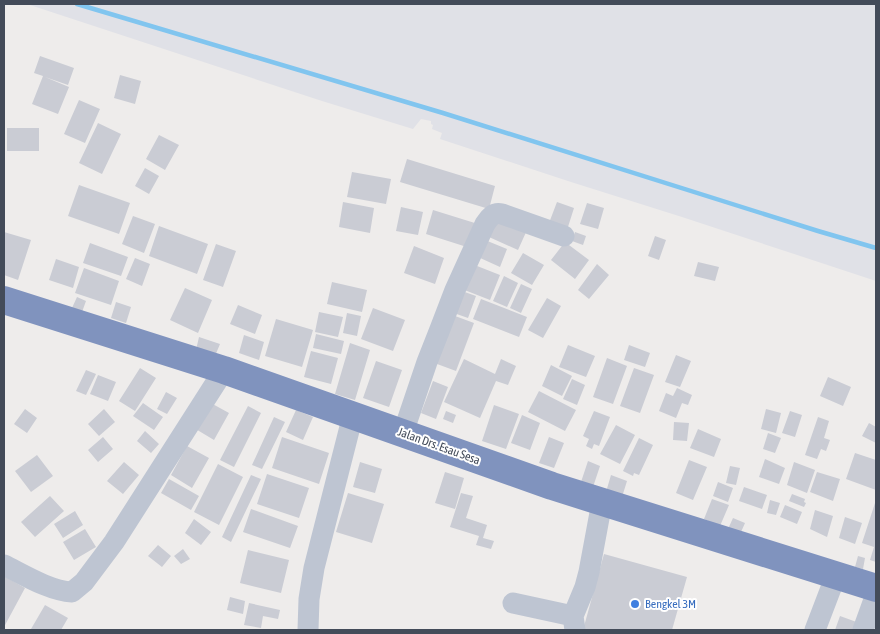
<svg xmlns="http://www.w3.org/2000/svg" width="880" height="634" font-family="'Asap Condensed',sans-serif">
<rect width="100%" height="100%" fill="#eeeceb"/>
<!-- airport -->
<path fill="#e0e1e7" d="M 27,4 L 876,4 L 876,281 L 682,217 L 571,182 L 440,139 L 442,133 L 432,129 L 433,125 L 431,124 L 431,121 L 421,119 L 413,129 L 322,101 Z"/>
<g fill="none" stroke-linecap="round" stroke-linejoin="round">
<!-- stream -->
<path stroke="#81c5ef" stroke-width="4.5" d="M 77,4 L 443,113 L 818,231 L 876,248"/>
</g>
<!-- building -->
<path fill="#caccd4" d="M 40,56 L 74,68 L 68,85 L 45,77 L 69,87 L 58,114 L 32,104 L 43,76 L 34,73 Z
M 120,75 L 141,81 L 135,104 L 114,98 Z
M 79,100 L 100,109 L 85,143 L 64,134 Z
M 98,123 L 121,134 L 102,174 L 79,163 Z
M 7,128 L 39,128 L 39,151 L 7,151 Z
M 159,135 L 179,145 L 165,170 L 146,159 Z
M 407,159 L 495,186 L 489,209 L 400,182 Z
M 145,168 L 159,176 L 149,194 L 135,186 Z
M 352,172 L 391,179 L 386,204 L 347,197 Z
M 79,185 L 130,203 L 119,234 L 68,216 Z
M 343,202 L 374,208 L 370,233 L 339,227 Z
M 557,202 L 574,208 L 567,230 L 549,223 Z
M 587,203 L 604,208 L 598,229 L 580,224 Z
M 401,207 L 423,212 L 418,235 L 396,231 Z
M 433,210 L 478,224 L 470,248 L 426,234 Z
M 133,216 L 155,224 L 144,253 L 122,244 Z
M 497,217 L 527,230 L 518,250 L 489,237 Z
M 159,226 L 208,244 L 197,274 L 149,256 Z
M 4,232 L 31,240 L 18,280 L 4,275 Z
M 575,232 L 586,236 L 583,245 L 572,241 Z
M 655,236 L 666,240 L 659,260 L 648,256 Z
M 485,240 L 507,249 L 500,267 L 478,257 Z
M 565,242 L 589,260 L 575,279 L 551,260 Z
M 90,243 L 128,257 L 121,276 L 83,263 Z
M 216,244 L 236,251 L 223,287 L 203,280 Z
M 414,246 L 444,258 L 435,284 L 404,273 Z
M 523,253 L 544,265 L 532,285 L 511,273 Z
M 135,258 L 150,264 L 142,286 L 126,279 Z
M 56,259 L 79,267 L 73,288 L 49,280 Z
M 698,262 L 719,267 L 715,281 L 694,276 Z
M 472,264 L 500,275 L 490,300 L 462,289 Z
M 597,264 L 609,275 L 589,299 L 578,290 Z
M 84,268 L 119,281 L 111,305 L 75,293 Z
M 504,276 L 518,283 L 507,307 L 493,301 Z
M 332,282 L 367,290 L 362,312 L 327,304 Z
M 521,284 L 532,289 L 521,313 L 510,308 Z
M 185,288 L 212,300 L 198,333 L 170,320 Z
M 459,290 L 476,296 L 468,318 L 451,312 Z
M 77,297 L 86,301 L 82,312 L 72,308 Z
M 547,298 L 561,306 L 543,338 L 528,330 Z
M 481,299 L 527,317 L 519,337 L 473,319 Z
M 116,302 L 131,307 L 126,323 L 111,318 Z
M 238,305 L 262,315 L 255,334 L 230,324 Z
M 373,308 L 405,320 L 393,351 L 361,339 Z
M 319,312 L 343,317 L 338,337 L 315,332 Z
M 347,313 L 361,316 L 357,336 L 343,333 Z
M 447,313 L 474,323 L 456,371 L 429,361 Z
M 276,319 L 313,330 L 302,367 L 265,356 Z
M 316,334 L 344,341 L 341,354 L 313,348 Z
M 244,335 L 264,342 L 259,360 L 239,353 Z
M 199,337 L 220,344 L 215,356 L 196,350 Z
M 350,343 L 370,350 L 355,400 L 335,394 Z
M 568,345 L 595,356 L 586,377 L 559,367 Z
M 629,345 L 650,353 L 645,367 L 624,360 Z
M 311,351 L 338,358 L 331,384 L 304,377 Z
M 676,355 L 691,361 L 680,387 L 665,382 Z
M 607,358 L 627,366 L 613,404 L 593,397 Z
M 464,359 L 495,374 L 501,359 L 516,366 L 508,385 L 496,381 L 480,418 L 444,402 Z
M 376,361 L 402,370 L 389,407 L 363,398 Z
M 551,365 L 572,376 L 562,396 L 542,386 Z
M 140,368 L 156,378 L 135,411 L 119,401 Z
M 634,368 L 654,375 L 640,413 L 620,406 Z
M 86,370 L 96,374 L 86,395 L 76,391 Z
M 98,375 L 116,382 L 108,401 L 90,394 Z
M 828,377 L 851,387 L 843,406 L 820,396 Z
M 572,379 L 585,385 L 577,405 L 563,399 Z
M 433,381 L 448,387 L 436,419 L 421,413 Z
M 677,388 L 692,395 L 688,405 L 682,403 L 676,418 L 659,411 L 666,393 L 673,396 Z
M 539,391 L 576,410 L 565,431 L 528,412 Z
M 166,392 L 177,398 L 167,414 L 157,409 Z
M 209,402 L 229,413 L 214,440 L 194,428 Z
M 143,403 L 163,417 L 154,430 L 133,416 Z
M 494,405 L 519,414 L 506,449 L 482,441 Z
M 248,406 L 261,413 L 234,467 L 220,460 Z
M 25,409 L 37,418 L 27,433 L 14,424 Z
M 104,409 L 115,422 L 99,436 L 88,424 Z
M 766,409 L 781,413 L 776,433 L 761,429 Z
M 296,410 L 313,417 L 303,440 L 286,432 Z
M 446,411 L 456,415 L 453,423 L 443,419 Z
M 594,411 L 610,417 L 599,446 L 594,444 L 592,449 L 586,446 L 589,439 L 583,436 Z
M 790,411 L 802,415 L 795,437 L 782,433 Z
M 522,415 L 540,423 L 530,450 L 511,443 Z
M 274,417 L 285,422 L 262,469 L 252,465 Z
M 818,417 L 829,421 L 824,438 L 830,440 L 826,451 L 821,449 L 817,459 L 805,455 Z
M 674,422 L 689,423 L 687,441 L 673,440 Z
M 869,423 L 876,427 L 876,443 L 862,436 Z
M 616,425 L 635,435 L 620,464 L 600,454 Z
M 698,429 L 721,439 L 714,457 L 690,448 Z
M 145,431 L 159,444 L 151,453 L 137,441 Z
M 768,433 L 781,438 L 775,453 L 763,449 Z
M 103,437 L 113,449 L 98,462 L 88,450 Z
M 282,437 L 329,453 L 319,484 L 272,468 Z
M 549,437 L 564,443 L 554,468 L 539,463 Z
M 639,438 L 653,445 L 639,475 L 634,473 L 633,476 L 623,471 Z
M 187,446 L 209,458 L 192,488 L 171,475 Z
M 855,453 L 876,460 L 876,490 L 846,479 Z
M 37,455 L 53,476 L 31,492 L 15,471 Z
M 765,459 L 785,468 L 779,484 L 759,477 Z
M 689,460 L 707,467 L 693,500 L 676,493 Z
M 588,461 L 600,466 L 593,487 L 581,482 Z
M 124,462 L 139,475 L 123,494 L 107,481 Z
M 360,462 L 382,469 L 375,493 L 353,487 Z
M 794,462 L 815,470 L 807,493 L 787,485 Z
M 218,464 L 243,477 L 219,525 L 194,512 Z
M 730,466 L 740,468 L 736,485 L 726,483 Z
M 445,472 L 464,478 L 455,509 L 435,503 Z
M 817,472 L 840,479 L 833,501 L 810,492 Z
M 267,474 L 309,488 L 299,518 L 257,504 Z
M 251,475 L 261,479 L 231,542 L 222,537 Z
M 611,475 L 627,481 L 622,497 L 606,492 Z
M 169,479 L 199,496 L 191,510 L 161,493 Z
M 718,482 L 733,488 L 728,502 L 713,496 Z
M 744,487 L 767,495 L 762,509 L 739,501 Z
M 348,493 L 384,504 L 372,543 L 336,532 Z
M 461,493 L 473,496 L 466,518 L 487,525 L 483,538 L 494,541 L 491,549 L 476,545 L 479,536 L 450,527 Z
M 792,494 L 805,499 L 804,502 L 806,503 L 804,507 L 789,501 Z
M 50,496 L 64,511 L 35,537 L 21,522 Z
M 712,499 L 729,505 L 720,526 L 704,519 Z
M 770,500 L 780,503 L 776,515 L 767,513 Z
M 875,503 L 876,503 L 876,562 L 870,560 L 874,547 L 862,543 Z
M 785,505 L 802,512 L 797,524 L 780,517 Z
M 251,509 L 298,526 L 290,548 L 243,532 Z
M 815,510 L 833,516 L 827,537 L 810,529 Z
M 75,511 L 83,525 L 63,538 L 54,524 Z
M 845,517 L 862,523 L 855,544 L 839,538 Z
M 733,518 L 745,523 L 741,532 L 728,529 Z
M 194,519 L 211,532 L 201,545 L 185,533 Z
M 85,529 L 96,547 L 74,560 L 63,542 Z
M 158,545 L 171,556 L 162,567 L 148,556 Z
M 183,549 L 190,559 L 181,564 L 174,556 Z
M 248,550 L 289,560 L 281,593 L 240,583 Z
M 604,554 L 687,577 L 672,630 L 583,630 Z
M 858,556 L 865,558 L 863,569 L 855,567 Z
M 4,576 L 25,588 L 4,627 Z
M 230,597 L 245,601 L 243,614 L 227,610 Z
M 249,603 L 280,610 L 278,619 L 263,616 L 261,628 L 244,625 Z
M 45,605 L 68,618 L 61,630 L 34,630 L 31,629 Z
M 840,616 L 862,624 L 860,630 L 835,630 Z"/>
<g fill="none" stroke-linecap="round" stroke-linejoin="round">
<!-- minor -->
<path stroke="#bec5d2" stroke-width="21" d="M 403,433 L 427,362 L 440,329 L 455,290 L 485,224 C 490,217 493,212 502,214 L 564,236
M 4,565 C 24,575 50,591 72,592 L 84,582 L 114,542 L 224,370
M 513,603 L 573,616
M 308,630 L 309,599 L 314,568 L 353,415
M 575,630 L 573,616 L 585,587 L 589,572 L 602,502
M 815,630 L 836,575
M 863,630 L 876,594"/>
<!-- highway -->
<path stroke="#8093be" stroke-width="28" d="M 4,300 L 224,370 L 552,486 L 876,588"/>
</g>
<!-- markers -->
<circle fill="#3f7fe0" stroke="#fff" stroke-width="2" cx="635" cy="604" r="5"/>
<g text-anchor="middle" stroke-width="4" stroke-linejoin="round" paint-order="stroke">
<!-- street labels -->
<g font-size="12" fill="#434b59" stroke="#fff">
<text transform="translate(439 446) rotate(20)" y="4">Jalan Drs. Esau Sesa</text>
</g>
<!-- shop labels -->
<g font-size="12" fill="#366cbe" stroke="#fff" text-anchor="start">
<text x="645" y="608">Bengkel 3M</text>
</g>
</g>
<!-- border -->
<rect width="880" height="634" fill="none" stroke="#434b59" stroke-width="10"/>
</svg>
